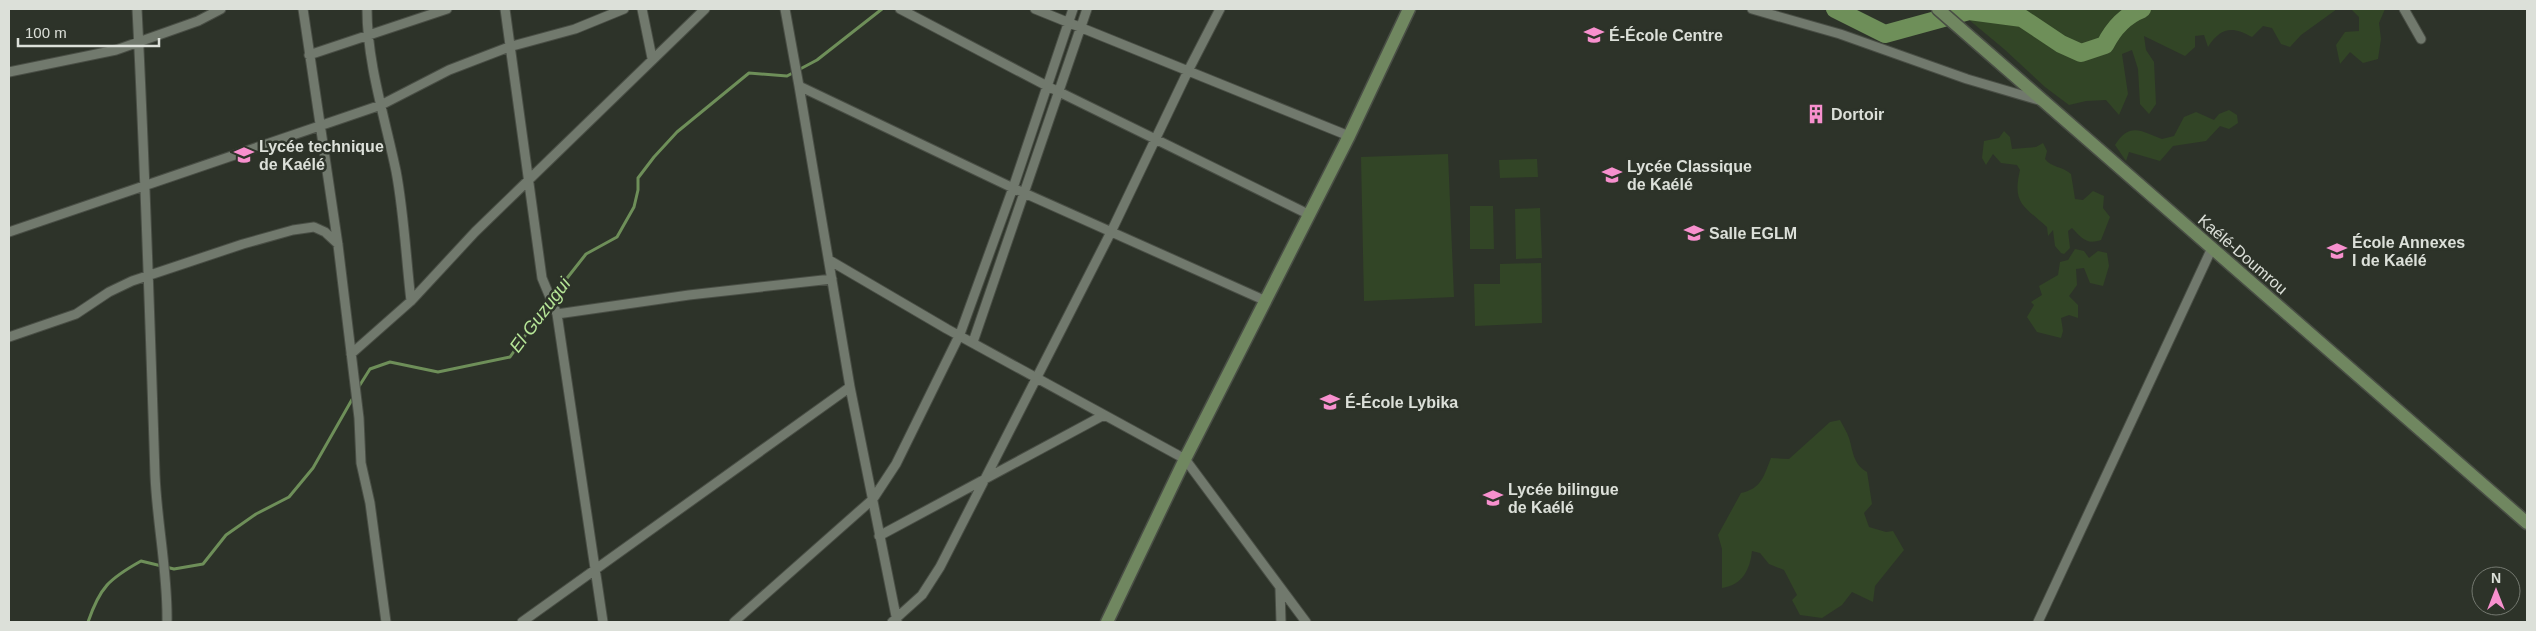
<svg xmlns="http://www.w3.org/2000/svg" width="2536" height="631" font-family="Arial,sans-serif">
<rect width="100%" height="100%" fill="#2d3329"/>
<!-- green -->
<path fill="#324526" d="M 1956,9 L 2337,9 L 2301,35 L 2290,47 L 2281,44 L 2272,28 L 2263,26 L 2252,37 C 2232,26 2221,27 2208,47 L 2204,35 L 2195,36 L 2195,47 L 2185,56 L 2144,36 L 2146,50 L 2154,62 L 2156,104 L 2149,114 L 2140,104 L 2138,69 L 2132,50 L 2122,54 L 2128,94 L 2119,115 L 2106,100 L 2086,101 L 2069,105 L 2045,87 L 2004,49 Z
M 2346,9 L 2385,9 L 2379,23 L 2381,39 L 2378,59 L 2363,63 L 2350,52 L 2340,64 L 2336,45 L 2345,32 L 2359,31 L 2359,17 L 2352,10 Z
M 2229,110 L 2237,115 L 2238,123 L 2229,129 L 2220,126 L 2206,141 L 2173,146 L 2160,161 L 2129,152 L 2126,161 L 2115,145 C 2130,121 2142,132 2162,139 L 2174,136 L 2184,117 L 2196,112 L 2214,120 L 2219,114 Z
M 2004,131 L 2010,137 L 2012,149 L 2036,147 L 2043,143 L 2047,151 L 2045,159 C 2052,168 2062,166 2071,174 L 2075,199 L 2083,200 L 2093,191 L 2104,196 L 2103,208 L 2110,217 L 2101,240 C 2086,245 2082,238 2072,228 L 2068,231 L 2070,248 L 2064,254 L 2061,253 L 2055,246 L 2053,230 L 2048,236 L 2047,227 C 2024,206 2012,204 2020,170 L 2017,165 L 2001,163 L 1993,154 L 1986,165 L 1982,158 L 1984,141 L 1999,138 Z
M 1448,154 L 1454,297 L 1364,301 L 1361,157 Z
M 1537,159 L 1538,177 L 1500,178 L 1499,160 Z
M 1470,206 L 1493,206 L 1494,249 L 1470,249 Z
M 1540,208 L 1542,258 L 1516,259 L 1515,209 Z
M 2075,249 L 2084,251 L 2089,258 L 2098,251 L 2107,253 L 2109,266 L 2103,286 L 2090,283 L 2084,268 L 2076,269 L 2077,285 L 2069,296 L 2078,305 L 2078,318 L 2069,315 L 2061,318 L 2063,331 L 2061,338 L 2037,332 L 2027,317 L 2034,305 L 2031,302 L 2042,295 L 2039,286 L 2058,275 L 2060,262 L 2068,260 Z
M 1541,263 L 1542,323 L 1475,326 L 1474,284 L 1500,284 L 1500,264 Z
M 1840,420 C 1843,426 1847,432 1849,438 C 1853,451 1853,464 1867,472 L 1872,504 L 1864,513 L 1869,527 L 1886,532 L 1893,531 L 1904,550 L 1875,586 L 1873,602 L 1852,592 L 1842,605 L 1822,618 L 1800,615 L 1792,600 L 1797,595 L 1784,570 L 1769,564 L 1760,553 L 1752,551 C 1750,569 1743,585 1722,588 L 1722,549 L 1718,535 L 1741,493 C 1761,489 1764,476 1771,458 L 1789,459 L 1830,422 Z"/>
<g fill="none" stroke-linecap="round" stroke-linejoin="round">
<!-- stream -->
<path stroke="#6e8f59" stroke-width="3" d="M 553,296 L 586,254 L 617,237 L 634,207 L 638,190 L 638,178 L 654,157 L 677,132 L 749,73 L 787,76 L 817,60 L 882,9
M 358,388 L 370,369 L 390,362 L 438,372 L 510,357 L 549,302
M 88,622 C 100,587 109,579 141,561 L 174,569 L 203,564 L 226,535 L 256,514 L 289,497 L 313,468 L 354,396"/>
<!-- river -->
<path stroke="#6e8f59" stroke-width="18" d="M 1835,9 L 1885,34 L 1969,11 L 2022,18 L 2061,44 L 2081,53 L 2105,45 C 2113,29 2124,16 2142,9"/>
<defs>
<path id="street" d="M 137,9 C 145,164 150,319 155,475 C 157,524 168,573 167,622
M 303,9 L 338,245 L 359,418 L 361,463 L 370,503 L 386,622
M 367,9 C 367,63 385,118 396,171 C 404,213 406,258 411,301
M 505,9 L 542,278 L 557,314 L 603,622
M 642,9 L 652,58
M 785,9 L 799,86 L 1013,188 L 1266,301
M 900,9 L 1047,86 L 1310,215
M 1035,9 L 1349,136
M 1752,9 L 1840,34 L 1967,79 L 2042,101
M 2404,9 L 2421,39
M 309,55 L 447,9
M 9,72 L 116,50 L 198,21 L 221,9
M 799,86 L 850,387 L 897,621
M 9,232 L 381,105 L 449,70 L 509,47 L 575,29 L 624,9
M 829,260 L 947,329 L 1185,459 L 1306,622
M 557,314 L 689,295 L 832,279
M 9,337 L 76,314 L 109,292 L 132,281 L 243,244 L 293,230 L 314,227 L 325,232 L 338,244
M 973,342 L 1087,9
M 351,354 L 411,301 L 475,232 L 705,9
M 879,536 L 1104,415
M 1280,588 L 1281,622
M 522,622 L 850,387
M 734,622 L 873,499 L 896,464 L 960,334 L 1013,188 L 1073,9
M 892,622 L 922,595 L 940,567 L 1111,232 L 1188,71 L 1220,9
M 2038,622 L 2212,248"/>
<path id="secondary" d="M 1938,9 L 2527,523
M 1107,622 L 1185,459 L 1349,136 L 1409,9"/>
</defs>
<!-- street casing -->
<use href="#street" stroke="#494e45" stroke-width="11"/>
<!-- secondary casing -->
<use href="#secondary" stroke="#494e45" stroke-width="15"/>
<!-- street -->
<use href="#street" stroke="#71796d" stroke-width="9"/>
<!-- secondary -->
<use href="#secondary" stroke="#708760" stroke-width="12"/>
</g>
<!-- icons -->
<defs>
<symbol id="school-bare" viewBox="-9 -9 18 18"><path d="M0-5L7-2L0 1L-7-2ZM-4 1L0 2.5L4 1V4Q0 6-4 4Z" fill="#f790ce" stroke="#2d3329" stroke-width="2.5" paint-order="stroke"/></symbol>
<symbol id="building-bare" viewBox="-9 -9 18 18"><path d="M-4-6H4V6H1V3H-1V6H-4ZM-2.5-4.3h1.7v1.8h-1.7ZM.8-4.3h1.7v1.8H.8ZM-2.5-1h1.7V.8h-1.7ZM.8-1h1.7V.8H.8Z" fill="#f790ce" stroke="#2d3329" stroke-width="2.5" paint-order="stroke"/></symbol>
<symbol id="university-bare" viewBox="-9 -9 18 18"><path d="M0-5L7-2L0 1L-7-2ZM-4 1L0 2.5L4 1V4Q0 6-4 4Z" fill="#f790ce" stroke="#2d3329" stroke-width="2.5" paint-order="stroke"/></symbol>
</defs>
<g fill-rule="evenodd">
<use href="#school-bare" x="1580" y="21" width="28" height="28"/>
<use href="#building-bare" x="1802" y="100" width="28" height="28"/>
<use href="#university-bare" x="230" y="141" width="28" height="28"/>
<use href="#university-bare" x="1598" y="161" width="28" height="28"/>
<use href="#school-bare" x="1680" y="219" width="28" height="28"/>
<use href="#school-bare" x="2323" y="237" width="28" height="28"/>
<use href="#school-bare" x="1316" y="388" width="28" height="28"/>
<use href="#university-bare" x="1479" y="484" width="28" height="28"/>
</g>
<g text-anchor="middle" stroke-width="5" stroke-linejoin="round" paint-order="stroke">
<!-- poi labels -->
<g font-size="16" font-weight="bold" fill="#dce0d9" stroke="#2d3329" text-anchor="start">
<text x="1609" y="41">É-École Centre</text>
<text x="1831" y="120">Dortoir</text>
<text x="259" y="152">Lycée technique<tspan x="259" dy="18">de Kaélé</tspan></text>
<text x="1627" y="172">Lycée Classique<tspan x="1627" dy="18">de Kaélé</tspan></text>
<text x="1709" y="239">Salle EGLM</text>
<text x="2352" y="248">École Annexes<tspan x="2352" dy="18">I de Kaélé</tspan></text>
<text x="1345" y="408">É-École Lybika</text>
<text x="1508" y="495">Lycée bilingue<tspan x="1508" dy="18">de Kaélé</tspan></text>
</g>
<!-- street labels -->
<g font-size="16" fill="#dce0d9" stroke="#2d3329">
<text transform="translate(2243 254) rotate(41)" y="6">Kaélé-Doumrou</text>
</g>
<!-- water labels -->
<g font-size="18" font-style="italic" fill="#b7e798" stroke="#2d3329">
<text transform="translate(540 315) rotate(-53)" y="6">El Guzugui</text>
</g>
</g>
<!-- border -->
<rect width="2536" height="631" fill="none" stroke="#dce0d9" stroke-width="20"/>
<!-- north arrow -->
<g transform="translate(2496 591)"><circle r="24" fill="#2d3329" stroke="#73786f"/>
<path d="M0-4L9 19L0 12L-9 19Z" fill="#f790ce"/>
<text y="-8" font-size="14" font-weight="bold" text-anchor="middle" fill="#dce0d9">N</text>
</g>
<!-- scale -->
<path d="M18 38v8h141v-8" fill="none" stroke="#dce0d9" stroke-width="2.5"/>
<text x="25" y="38" font-size="15" fill="#dce0d9" stroke="#2d3329" stroke-width="4" paint-order="stroke">100 m</text>
</svg>
